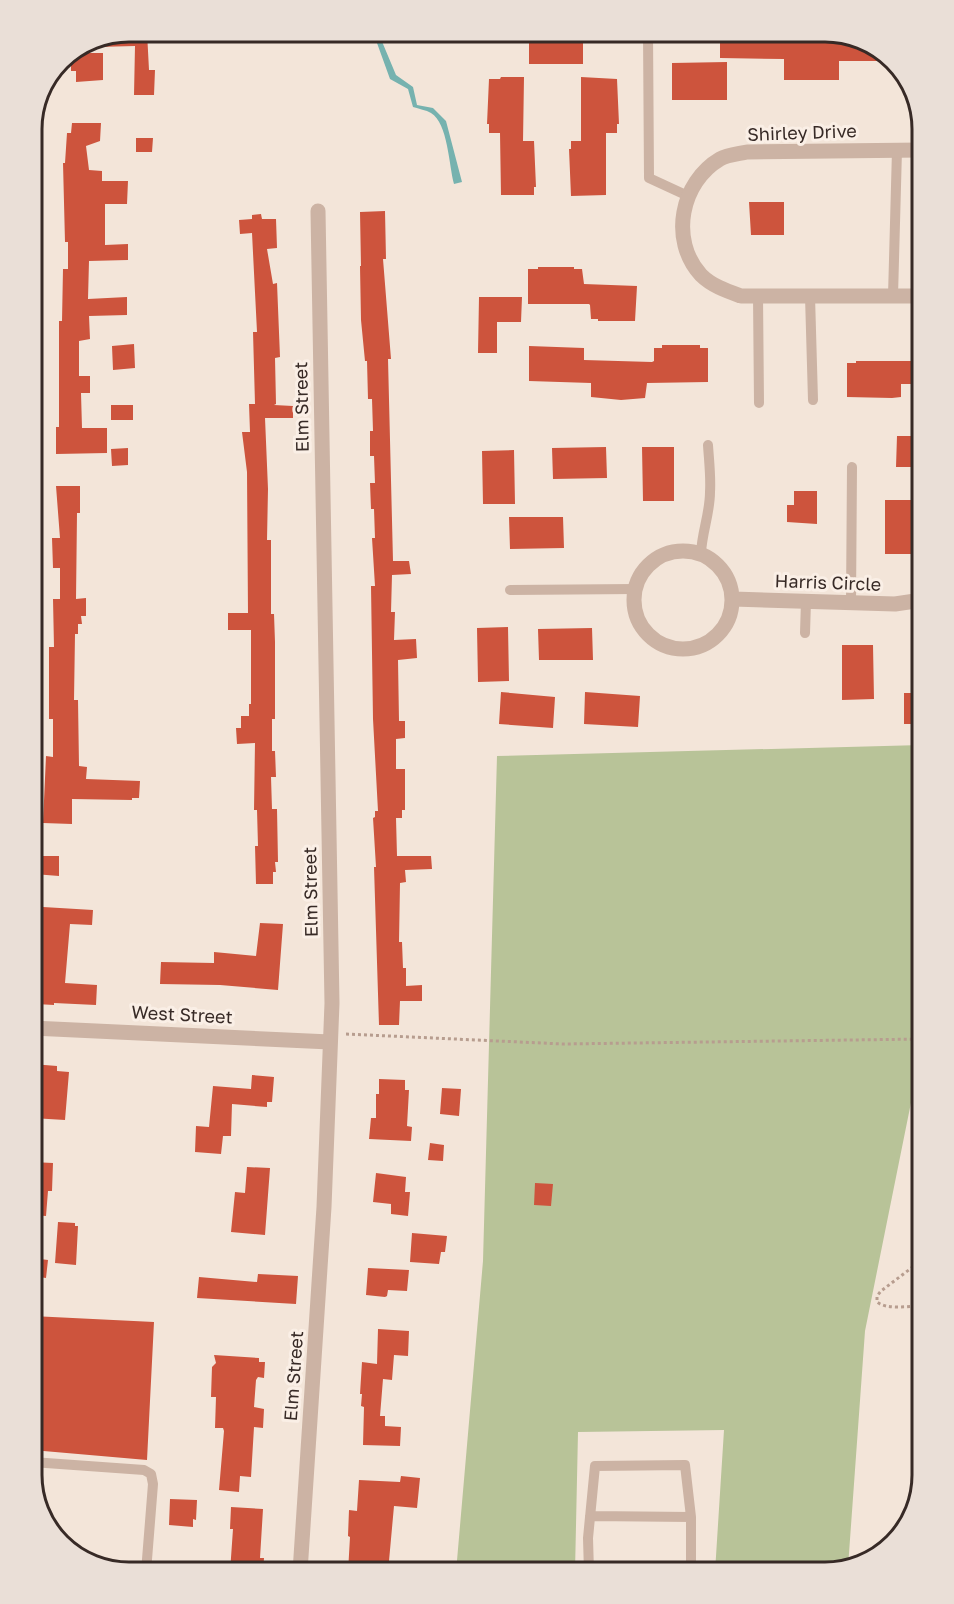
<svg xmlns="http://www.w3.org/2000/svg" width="954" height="1604" font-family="'Golos Text',sans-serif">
<rect width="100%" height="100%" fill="#f3e5d9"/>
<!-- green -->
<path fill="#b8c398" d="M 922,745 L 922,1048 L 865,1331 L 848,1567 L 825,1572 L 715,1572 L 724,1430 L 578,1432 L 575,1572 L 456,1572 L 483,1261 L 497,756 Z"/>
<!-- water -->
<path fill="#76b2af" d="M 373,32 L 378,32 L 396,75 L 413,87 L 417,105 L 433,108 L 446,121 L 462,182 L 454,184 C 449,166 448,123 431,113 C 426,110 419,109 413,107 L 408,89 L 390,79 Z"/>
<!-- building -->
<path fill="#cd543d" d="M 129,32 L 147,32 L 149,70 L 155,70 L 154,95 L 134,95 L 135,46 L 96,47 Z
M 529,32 L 583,32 L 583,64 L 529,64 Z
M 722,32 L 777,32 L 778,38 L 850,38 L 879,48 L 891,61 L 839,61 L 839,80 L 784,80 L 784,59 L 720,58 L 720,35 L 722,35 Z
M 78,53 L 103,53 L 103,80 L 76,82 L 76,71 L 71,71 L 71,55 Z
M 727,62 L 727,100 L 672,100 L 672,63 Z
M 501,77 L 524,77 L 523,141 L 534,141 L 536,187 L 534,187 L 534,195 L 501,195 L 500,133 L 489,133 L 489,124 L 487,124 L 489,79 L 500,79 Z
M 581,77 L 617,79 L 619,124 L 617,124 L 617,133 L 606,133 L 606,195 L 571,196 L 569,149 L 571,149 L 571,141 L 581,141 Z
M 72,123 L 101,123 L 100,141 L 86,146 L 89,170 L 102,171 L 102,181 L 128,181 L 127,204 L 105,204 L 105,245 L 128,244 L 128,260 L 89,261 L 88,299 L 127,297 L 127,315 L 89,316 L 90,339 L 79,341 L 79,376 L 90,376 L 90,393 L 81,393 L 82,428 L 107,428 L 107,453 L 56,454 L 56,427 L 59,427 L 59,321 L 62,321 L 63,269 L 68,269 L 68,242 L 65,242 L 63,163 L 65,163 L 67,133 L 71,133 Z
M 136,138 L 153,138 L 152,152 L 136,152 Z
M 749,202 L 784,202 L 784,235 L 751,235 Z
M 385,211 L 386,259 L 383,259 L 391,359 L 388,359 L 393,561 L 409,561 L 411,574 L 392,575 L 391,612 L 395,612 L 394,640 L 416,639 L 417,658 L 398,660 L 399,721 L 405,721 L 405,738 L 396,739 L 396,769 L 405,769 L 405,810 L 402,810 L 402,818 L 396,818 L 397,856 L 431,856 L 432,869 L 405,870 L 406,882 L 400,883 L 399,942 L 402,942 L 403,968 L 406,968 L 406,986 L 422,985 L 422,1001 L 400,1001 L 399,1025 L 379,1025 L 374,867 L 376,867 L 373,818 L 375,817 L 375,811 L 378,811 L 373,719 L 371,586 L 375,586 L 372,538 L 375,538 L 374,509 L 371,509 L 370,483 L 375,483 L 374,456 L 370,456 L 370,431 L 373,431 L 372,399 L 368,399 L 367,361 L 365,361 L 361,320 L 360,266 L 361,266 L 360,212 Z
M 261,214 L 262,219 L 276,219 L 277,248 L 267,249 L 273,284 L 277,283 L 280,357 L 275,358 L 276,404 L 274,405 L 293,406 L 293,418 L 265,418 L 268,489 L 267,540 L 271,540 L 271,614 L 274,614 L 275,642 L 275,719 L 272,719 L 272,751 L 275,751 L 276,777 L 271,777 L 272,809 L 277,809 L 278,862 L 275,862 L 276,872 L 273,872 L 273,884 L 256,884 L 255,846 L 258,846 L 257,810 L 254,810 L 255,743 L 237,744 L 236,728 L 241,728 L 241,716 L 249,716 L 249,704 L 251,704 L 251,630 L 228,630 L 228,613 L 248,613 L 247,472 L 242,432 L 250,432 L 249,404 L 255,404 L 253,332 L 257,332 L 252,233 L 240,234 L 239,220 L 252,219 L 252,215 Z
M 538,267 L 574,267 L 574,269 L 582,269 L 584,284 L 637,286 L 635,321 L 598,321 L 598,319 L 591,319 L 590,305 L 589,304 L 528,304 L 528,269 L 538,269 Z
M 479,297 L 522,297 L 521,322 L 497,322 L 497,353 L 478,353 Z
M 134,344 L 135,368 L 113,370 L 112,346 Z
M 662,345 L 700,345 L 700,348 L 708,348 L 708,382 L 647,383 L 645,398 L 621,400 L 591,397 L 591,383 L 529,381 L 529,346 L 584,348 L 584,360 L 652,362 L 654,361 L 654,348 L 662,348 Z
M 856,361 L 922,361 L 922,384 L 901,384 L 901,397 L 892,398 L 847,397 L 847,363 L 856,363 Z
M 111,405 L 133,405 L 133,420 L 111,420 Z
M 897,436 L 922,436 L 922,460 L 918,460 L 918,467 L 896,467 Z
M 606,447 L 607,478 L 553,479 L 552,448 Z
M 642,447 L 674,447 L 674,501 L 643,501 Z
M 128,448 L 128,465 L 112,466 L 111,449 Z
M 514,450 L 515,504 L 483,504 L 482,451 Z
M 56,486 L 80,486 L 80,513 L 77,513 L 76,599 L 86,598 L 86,616 L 81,616 L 82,624 L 78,624 L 78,634 L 75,634 L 74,700 L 78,700 L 79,766 L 87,767 L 86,779 L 140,781 L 139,798 L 132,798 L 132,800 L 72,799 L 72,824 L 43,823 L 46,756 L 53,757 L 53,719 L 49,719 L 49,647 L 54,647 L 53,599 L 60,599 L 60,568 L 53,568 L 52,538 L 60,538 Z
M 794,491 L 817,491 L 817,524 L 787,522 L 787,505 L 794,505 Z
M 885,500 L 917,500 L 917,554 L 885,554 Z
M 509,517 L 563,517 L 564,548 L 510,549 Z
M 508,627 L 509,681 L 478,682 L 477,628 Z
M 592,628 L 593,660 L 539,660 L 538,629 Z
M 842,645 L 873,645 L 874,699 L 842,700 Z
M 501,692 L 555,697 L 553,728 L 499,724 Z
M 585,692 L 640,696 L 638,727 L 584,724 Z
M 904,693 L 922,693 L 922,724 L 904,724 Z
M 40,856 L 59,856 L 59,876 L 34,874 L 34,858 L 40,858 Z
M 43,907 L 93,910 L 92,925 L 70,924 L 65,983 L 97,985 L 96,1005 L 54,1003 L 54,1005 L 36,1004 L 36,996 L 33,996 L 35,969 L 39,969 L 40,959 Z
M 260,923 L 283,924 L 278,990 L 220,985 L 160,984 L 161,962 L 214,963 L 214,952 L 256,956 Z
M 32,1064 L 57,1066 L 57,1071 L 69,1072 L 65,1120 L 32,1118 Z
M 252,1075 L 274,1077 L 272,1102 L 267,1102 L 267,1107 L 232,1104 L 231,1136 L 223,1136 L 221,1154 L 195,1152 L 196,1126 L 209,1127 L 213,1086 L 251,1089 Z
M 379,1079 L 405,1080 L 405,1090 L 409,1090 L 407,1126 L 412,1127 L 411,1141 L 369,1139 L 371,1118 L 376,1118 L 376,1094 L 379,1094 Z
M 442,1088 L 461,1089 L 459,1116 L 440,1114 Z
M 430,1143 L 444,1145 L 443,1161 L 428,1160 Z
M 32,1162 L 53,1163 L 52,1191 L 48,1191 L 46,1216 L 32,1215 Z
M 247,1167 L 270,1168 L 265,1235 L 231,1232 L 235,1192 L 245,1193 Z
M 376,1173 L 406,1177 L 405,1192 L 410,1192 L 408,1216 L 391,1214 L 391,1204 L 373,1202 Z
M 535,1183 L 553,1184 L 551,1206 L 534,1205 Z
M 58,1222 L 75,1223 L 75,1226 L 78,1226 L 76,1265 L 55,1263 Z
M 412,1233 L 447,1236 L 445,1252 L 441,1252 L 439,1264 L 410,1262 Z
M 32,1258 L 48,1260 L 46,1278 L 32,1276 Z
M 368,1268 L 409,1270 L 407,1291 L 388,1290 L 387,1296 L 385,1297 L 366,1295 Z
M 258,1274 L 298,1276 L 296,1304 L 197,1298 L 199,1277 L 257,1282 Z
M 32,1316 L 154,1322 L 147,1460 L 32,1450 Z
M 378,1329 L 409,1331 L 408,1356 L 394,1355 L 392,1380 L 383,1379 L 380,1416 L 385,1416 L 385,1426 L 401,1427 L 400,1446 L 363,1445 L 364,1407 L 361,1406 L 362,1394 L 360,1394 L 362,1362 L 377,1364 Z
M 214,1355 L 259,1358 L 259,1362 L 265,1362 L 264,1378 L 258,1377 L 256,1380 L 254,1407 L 264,1409 L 263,1428 L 254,1427 L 251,1477 L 240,1476 L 239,1492 L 219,1490 L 224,1431 L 223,1428 L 215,1428 L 216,1397 L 211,1397 L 212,1367 L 216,1363 Z
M 401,1476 L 420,1478 L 417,1508 L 394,1506 L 388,1572 L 348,1572 L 350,1537 L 348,1536 L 349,1510 L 357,1511 L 359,1480 L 400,1482 Z
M 170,1499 L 197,1500 L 196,1520 L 193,1519 L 193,1527 L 169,1525 Z
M 231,1507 L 263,1509 L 260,1558 L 264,1558 L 263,1572 L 230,1572 L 233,1529 L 230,1529 Z"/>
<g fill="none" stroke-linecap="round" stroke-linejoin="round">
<!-- path -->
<path stroke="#b79d8f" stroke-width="3" stroke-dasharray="3 3" stroke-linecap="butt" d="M 346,1034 L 563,1044 L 922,1039
M 922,1306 C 909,1306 887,1310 877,1302 L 877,1296 L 881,1291 L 922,1260"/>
<!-- lane -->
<path stroke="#ccb3a4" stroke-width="10" d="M 648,32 L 649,178 L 688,196
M 758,296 L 759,403
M 810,296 L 813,400
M 893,296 L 897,150
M 701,553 C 702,532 710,513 710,492 C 711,477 709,461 708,445
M 510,590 L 635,589
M 851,603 L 852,467
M 805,633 L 806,601
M 32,1462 L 144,1470 L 151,1474 L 153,1484 L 146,1572
M 590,1516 L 691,1517
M 589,1572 L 588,1538 L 595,1466 L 685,1465 L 691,1517 L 691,1572"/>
<!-- street -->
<path stroke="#ccb3a4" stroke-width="15" d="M 922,296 L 741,296 C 727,291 712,286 701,275 C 669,240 681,182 720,159 C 727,155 738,154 747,152 L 922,150
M634 600a49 49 0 1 1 98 0a49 49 0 1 1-98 0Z
M 733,599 L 895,604 L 922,600
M 32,1028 L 330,1042
M 300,1572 L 324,1207 L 332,1003 L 318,211"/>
</g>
<g text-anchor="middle" stroke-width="6" stroke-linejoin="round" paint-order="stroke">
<!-- street labels -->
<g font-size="18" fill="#372a26" stroke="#faefe6">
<text transform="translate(802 133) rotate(-2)" y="6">Shirley Drive</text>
<text transform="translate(302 407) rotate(-91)" y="6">Elm Street</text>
<text transform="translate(828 583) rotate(2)" y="6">Harris Circle</text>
<text transform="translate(311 892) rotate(-91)" y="6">Elm Street</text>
<text transform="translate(182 1015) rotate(3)" y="6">West Street</text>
<text transform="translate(294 1376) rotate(-86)" y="6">Elm Street</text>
</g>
</g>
<!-- crop -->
<path d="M0 0H954V1604H0ZM129 42H825A87 87 0 0 1 912 129V1475A87 87 0 0 1 825 1562H129A87 87 0 0 1 42 1475V129A87 87 0 0 1 129 42Z" fill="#eadfd7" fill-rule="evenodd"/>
<path fill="none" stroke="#372a26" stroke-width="3" d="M129 42H825A87 87 0 0 1 912 129V1475A87 87 0 0 1 825 1562H129A87 87 0 0 1 42 1475V129A87 87 0 0 1 129 42Z"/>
</svg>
